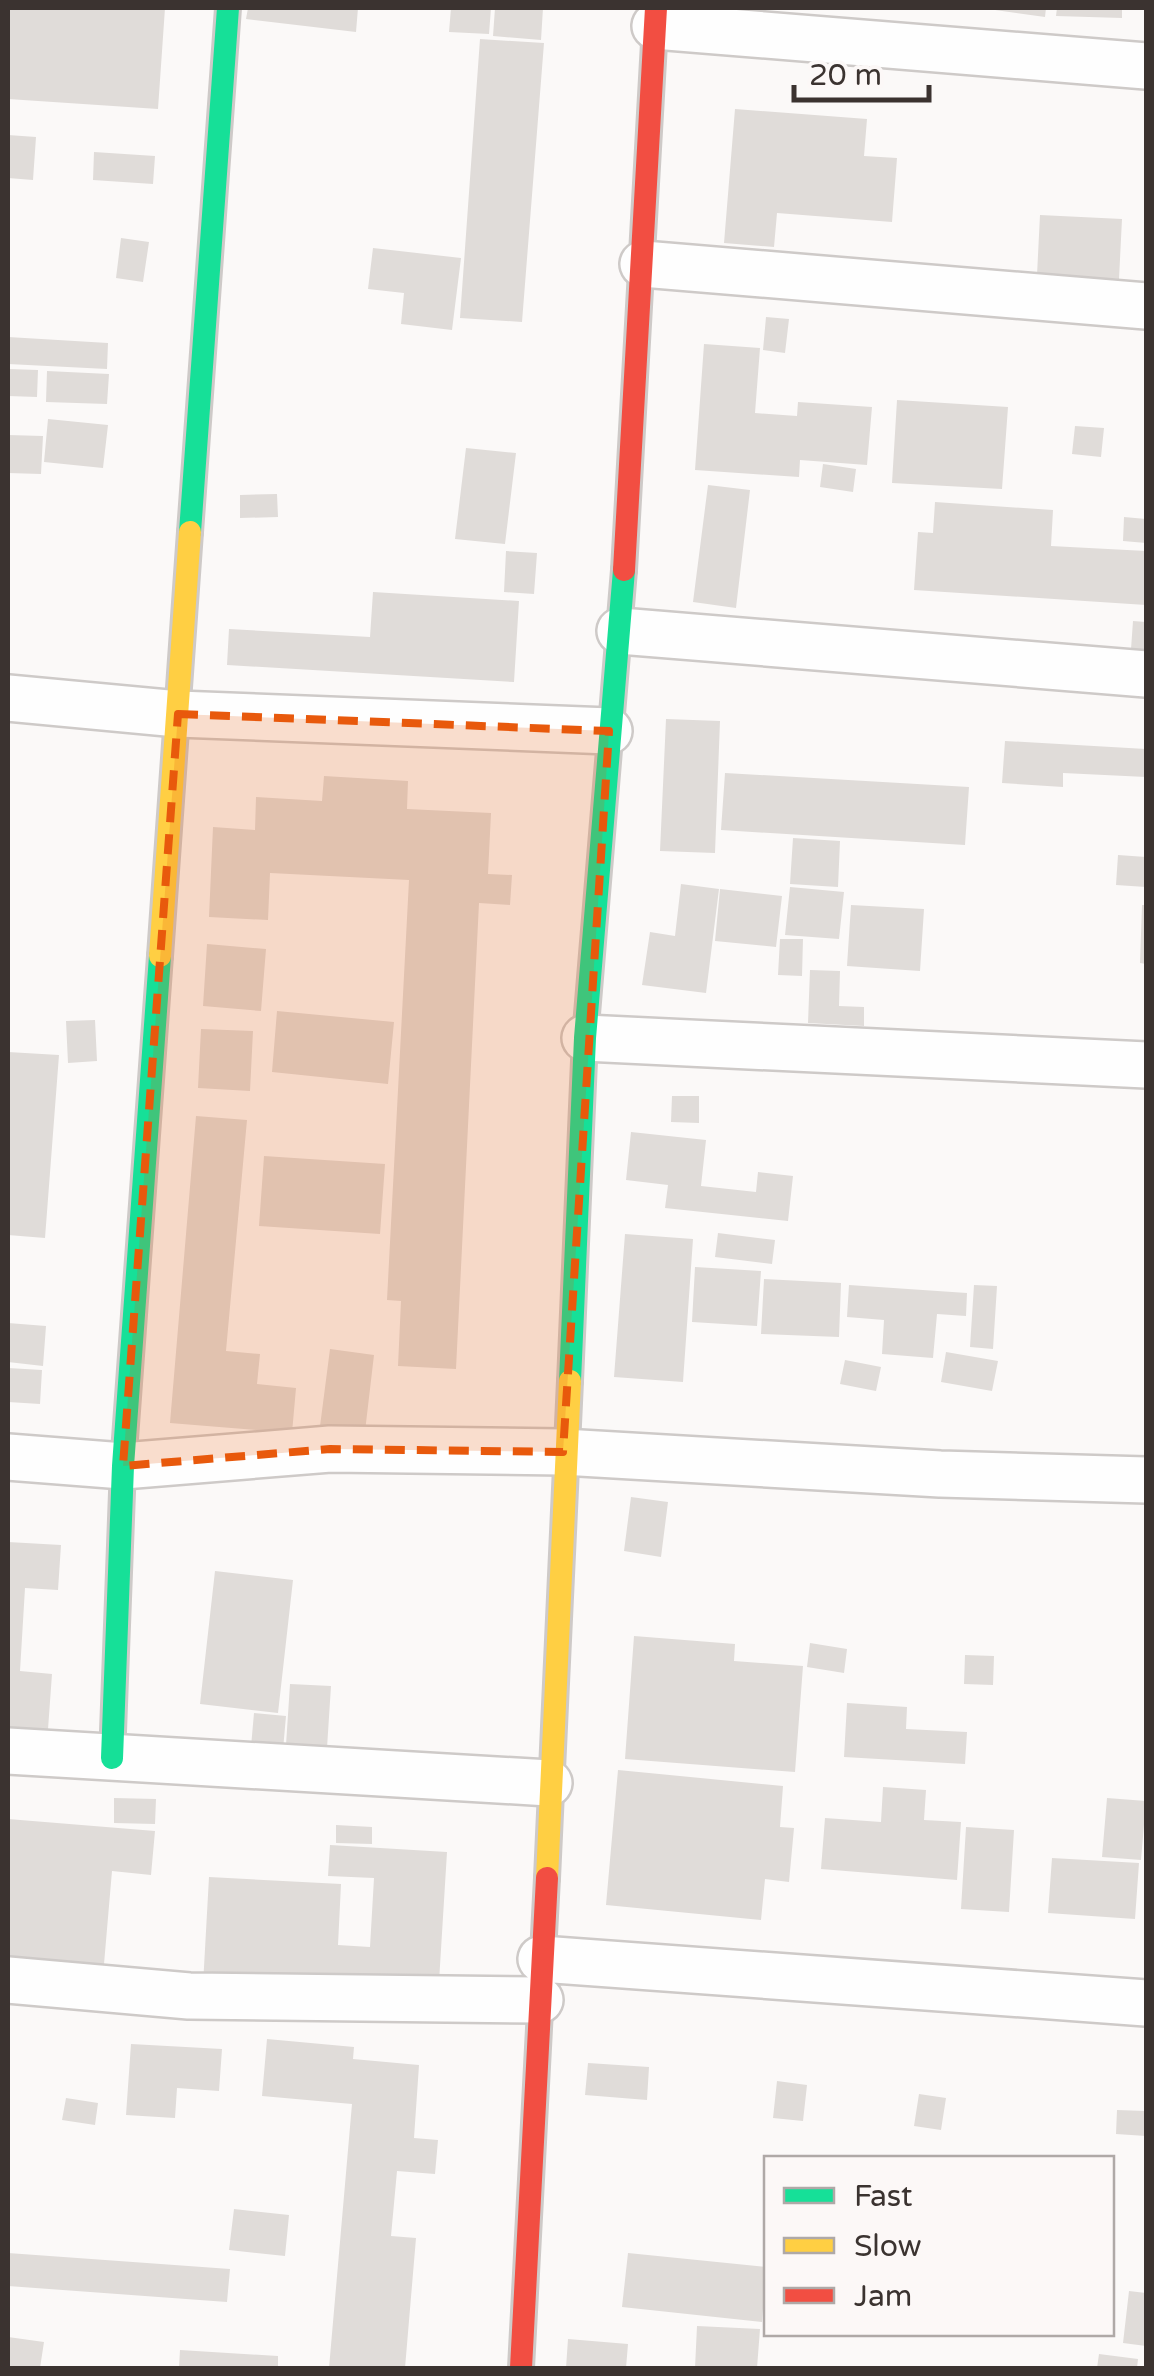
<svg xmlns="http://www.w3.org/2000/svg" width="1154" height="2376" font-family="'Varela Round',sans-serif">
<rect width="100%" height="100%" fill="#fbf9f8"/>
<!-- building -->
<path fill="#e0dcd9" d="M 8,8 L 165,8 L 158,109 L 8,99 Z
M 248,8 L 358,8 L 356,32 L 246,19 Z
M 451,8 L 491,8 L 489,34 L 449,32 Z
M 495,8 L 543,8 L 541,40 L 493,36 Z
M 981,8 L 1046,8 L 1045,17 Z
M 1057,8 L 1122,8 L 1122,18 L 1056,16 Z
M 480,39 L 544,43 L 522,322 L 460,318 Z
M 735,109 L 867,119 L 864,156 L 897,158 L 892,222 L 777,213 L 774,247 L 724,243 Z
M 8,135 L 36,137 L 33,180 L 8,178 Z
M 94,152 L 155,156 L 153,184 L 93,180 Z
M 1040,215 L 1122,219 L 1119,279 L 1037,275 Z
M 121,238 L 149,242 L 143,282 L 116,278 Z
M 373,248 L 461,258 L 452,330 L 401,324 L 404,293 L 368,289 Z
M 766,317 L 789,319 L 785,353 L 763,350 Z
M 8,337 L 108,343 L 107,369 L 8,364 Z
M 704,344 L 760,348 L 755,413 L 797,416 L 798,402 L 872,407 L 867,465 L 800,460 L 799,477 L 695,470 Z
M 8,369 L 38,370 L 37,397 L 8,396 Z
M 47,371 L 109,374 L 107,404 L 46,402 Z
M 897,400 L 1008,407 L 1002,489 L 892,483 Z
M 48,419 L 108,425 L 103,468 L 44,462 Z
M 1075,426 L 1104,428 L 1101,457 L 1072,454 Z
M 8,435 L 43,436 L 41,474 L 8,473 Z
M 466,448 L 516,453 L 505,544 L 455,539 Z
M 823,464 L 856,469 L 853,492 L 820,487 Z
M 708,485 L 750,490 L 736,608 L 693,602 Z
M 277,494 L 278,517 L 240,518 L 240,495 Z
M 935,502 L 1053,510 L 1051,546 L 1146,551 L 1146,605 L 914,590 L 918,532 L 933,533 Z
M 1124,517 L 1146,519 L 1146,543 L 1123,541 Z
M 506,551 L 537,553 L 534,594 L 504,592 Z
M 373,592 L 519,601 L 514,682 L 227,665 L 229,629 L 370,637 Z
M 1133,621 L 1146,622 L 1146,649 L 1131,649 Z
M 666,719 L 720,721 L 715,853 L 660,851 Z
M 1005,741 L 1146,749 L 1146,777 L 1063,773 L 1063,787 L 1002,783 Z
M 725,773 L 969,787 L 965,845 L 721,830 Z
M 324,776 L 408,781 L 407,809 L 491,813 L 488,874 L 512,875 L 510,905 L 479,903 L 456,1369 L 398,1366 L 401,1301 L 387,1300 L 409,880 L 270,873 L 268,920 L 209,917 L 213,827 L 255,830 L 256,797 L 322,801 Z
M 793,838 L 840,841 L 838,887 L 790,884 Z
M 1118,855 L 1146,857 L 1146,887 L 1116,885 Z
M 681,884 L 719,889 L 706,993 L 642,985 L 650,932 L 675,936 Z
M 790,887 L 844,892 L 839,939 L 785,935 Z
M 720,889 L 782,896 L 776,947 L 715,941 Z
M 851,905 L 924,909 L 920,971 L 847,966 Z
M 1142,905 L 1146,905 L 1146,964 L 1140,963 Z
M 780,939 L 803,939 L 802,976 L 778,975 Z
M 207,944 L 266,949 L 261,1011 L 203,1006 Z
M 810,970 L 840,971 L 839,1006 L 864,1007 L 864,1026 L 808,1023 Z
M 277,1011 L 394,1022 L 388,1084 L 272,1072 Z
M 95,1020 L 97,1061 L 68,1063 L 66,1021 Z
M 201,1029 L 253,1031 L 250,1091 L 198,1088 Z
M 8,1052 L 59,1055 L 45,1238 L 8,1235 Z
M 672,1096 L 699,1096 L 699,1123 L 671,1122 Z
M 196,1116 L 247,1120 L 226,1351 L 260,1354 L 257,1384 L 296,1388 L 292,1433 L 170,1423 Z
M 631,1132 L 706,1140 L 701,1186 L 756,1192 L 758,1172 L 793,1176 L 788,1221 L 665,1208 L 668,1185 L 626,1180 Z
M 264,1156 L 385,1164 L 380,1234 L 259,1226 Z
M 718,1233 L 775,1240 L 772,1264 L 715,1257 Z
M 625,1234 L 693,1239 L 683,1382 L 614,1377 Z
M 695,1267 L 761,1271 L 757,1326 L 692,1322 Z
M 764,1279 L 841,1283 L 839,1337 L 761,1334 Z
M 849,1285 L 967,1293 L 966,1316 L 937,1314 L 933,1358 L 882,1354 L 884,1320 L 847,1317 Z
M 974,1285 L 997,1286 L 993,1349 L 970,1347 Z
M 8,1323 L 46,1326 L 43,1366 L 8,1362 Z
M 330,1349 L 374,1355 L 364,1440 L 319,1434 Z
M 946,1352 L 998,1361 L 992,1391 L 941,1382 Z
M 845,1360 L 881,1367 L 876,1391 L 840,1384 Z
M 8,1368 L 42,1370 L 40,1404 L 8,1402 Z
M 631,1497 L 668,1502 L 661,1557 L 624,1551 Z
M 8,1542 L 61,1545 L 58,1590 L 25,1588 L 20,1671 L 52,1674 L 47,1743 L 8,1749 Z
M 215,1571 L 293,1580 L 278,1713 L 200,1704 Z
M 634,1636 L 735,1644 L 734,1661 L 803,1666 L 795,1772 L 625,1759 Z
M 810,1643 L 847,1649 L 844,1673 L 807,1667 Z
M 965,1655 L 994,1656 L 993,1685 L 964,1684 Z
M 290,1684 L 331,1686 L 327,1748 L 286,1745 Z
M 847,1703 L 907,1707 L 906,1729 L 967,1732 L 965,1764 L 844,1757 Z
M 254,1713 L 286,1716 L 282,1761 L 250,1758 Z
M 618,1770 L 783,1786 L 780,1827 L 794,1828 L 789,1882 L 765,1879 L 761,1920 L 606,1905 Z
M 883,1787 L 926,1790 L 924,1820 L 961,1822 L 957,1880 L 821,1869 L 825,1818 L 881,1822 Z
M 114,1798 L 156,1799 L 155,1824 L 114,1823 Z
M 1107,1798 L 1146,1801 L 1141,1860 L 1102,1857 Z
M 8,1819 L 155,1831 L 151,1875 L 112,1871 L 104,1964 L 8,1956 Z
M 336,1825 L 372,1827 L 372,1844 L 336,1843 Z
M 966,1827 L 1014,1830 L 1009,1912 L 961,1909 Z
M 330,1845 L 447,1852 L 438,1998 L 203,1985 L 209,1877 L 341,1884 L 338,1945 L 370,1947 L 374,1878 L 328,1876 Z
M 1052,1858 L 1139,1863 L 1135,1919 L 1048,1913 Z
M 267,2039 L 354,2047 L 353,2059 L 419,2065 L 414,2138 L 438,2140 L 435,2174 L 397,2171 L 391,2236 L 416,2238 L 405,2368 L 329,2368 L 352,2104 L 262,2096 Z
M 131,2044 L 222,2049 L 219,2091 L 177,2088 L 175,2118 L 126,2115 Z
M 588,2063 L 649,2067 L 647,2100 L 585,2095 Z
M 777,2081 L 807,2085 L 803,2121 L 773,2118 Z
M 919,2094 L 946,2098 L 941,2130 L 914,2126 Z
M 66,2098 L 98,2103 L 95,2125 L 62,2120 Z
M 1117,2110 L 1146,2111 L 1146,2136 L 1116,2134 Z
M 234,2209 L 289,2215 L 285,2256 L 229,2250 Z
M 8,2253 L 230,2269 L 227,2302 L 8,2286 Z
M 628,2253 L 766,2267 L 762,2322 L 622,2307 Z
M 1129,2291 L 1146,2293 L 1146,2346 L 1123,2343 Z
M 697,2326 L 760,2329 L 757,2368 L 695,2368 Z
M 8,2337 L 44,2342 L 40,2368 L 8,2368 Z
M 568,2339 L 628,2344 L 626,2368 L 566,2368 Z
M 180,2350 L 278,2356 L 278,2368 L 179,2368 Z
M 1099,2354 L 1138,2359 L 1137,2368 L 1097,2368 Z"/>
<g fill="none" stroke-linecap="round" stroke-linejoin="round">
<defs>
<path id="street" d="M 655,26 L 1146,66
M 643,264 L 1146,306
M 620,631 L 1146,674
M 8,698 L 178,714 L 609,731
M 585,1038 L 1146,1065
M 8,1457 L 123,1466 L 330,1449 L 563,1452 L 940,1474 L 1146,1480
M 8,1751 L 549,1783
M 541,1959 L 1146,2003
M 8,1980 L 189,1996 L 540,2000"/>
<path id="fast" d="M 190,532 L 228,8
M 570,1381 L 585,1038 L 624,570
M 112,1758 L 123,1466 L 160,956"/>
<path id="slow" d="M 160,956 L 190,532
M 547,1878 L 570,1381"/>
<path id="jam" d="M 624,570 L 656,8
M 521,2368 L 547,1878"/>
</defs>
<!-- street casing -->
<use href="#street" stroke="#cecac8" stroke-width="50"/>
<!-- fast casing -->
<use href="#fast" stroke="#cecac8" stroke-width="28"/>
<!-- slow casing -->
<use href="#slow" stroke="#cecac8" stroke-width="28"/>
<!-- jam casing -->
<use href="#jam" stroke="#cecac8" stroke-width="28"/>
<!-- street -->
<use href="#street" stroke="#fefefe" stroke-width="45"/>
<!-- fast -->
<use href="#fast" stroke="#16e098" stroke-width="22"/>
<!-- slow -->
<use href="#slow" stroke="#ffcf43" stroke-width="22"/>
<!-- jam -->
<use href="#jam" stroke="#f24e42" stroke-width="22"/>
</g>
<!-- marked area -->
<path fill="#e8590c" fill-opacity="0.2" stroke="#e8590c" stroke-width="8" stroke-dasharray="20 12" stroke-linejoin="round" d="M 178,714 L 609,731 L 563,1452 L 330,1449 L 123,1466 Z"/>
<!-- border -->
<rect width="1154" height="2376" fill="none" stroke="#3b3330" stroke-width="20"/>
<!-- legend -->
<rect x="764" y="2156" width="350" height="180" fill="#fcf8f7" stroke="#afa9a7" stroke-width="2.5"/>
<rect x="784" y="2188" width="50" height="15" fill="#16e098" stroke="#afa9a7" stroke-width="2.5"/>
<text x="854" y="2206" font-size="30" fill="#3b3330">Fast</text>
<rect x="784" y="2238" width="50" height="15" fill="#ffcf43" stroke="#afa9a7" stroke-width="2.5"/>
<text x="854" y="2256" font-size="30" fill="#3b3330">Slow</text>
<rect x="784" y="2288" width="50" height="15" fill="#f24e42" stroke="#afa9a7" stroke-width="2.5"/>
<text x="854" y="2306" font-size="30" fill="#3b3330">Jam</text>
<!-- scale -->
<path d="M794 85v15h135v-15" fill="none" stroke="#3b3330" stroke-width="5"/>
<text x="809" y="85" font-size="30" fill="#3b3330" stroke="#fcf8f7" stroke-width="8" paint-order="stroke">20 m</text>
</svg>
